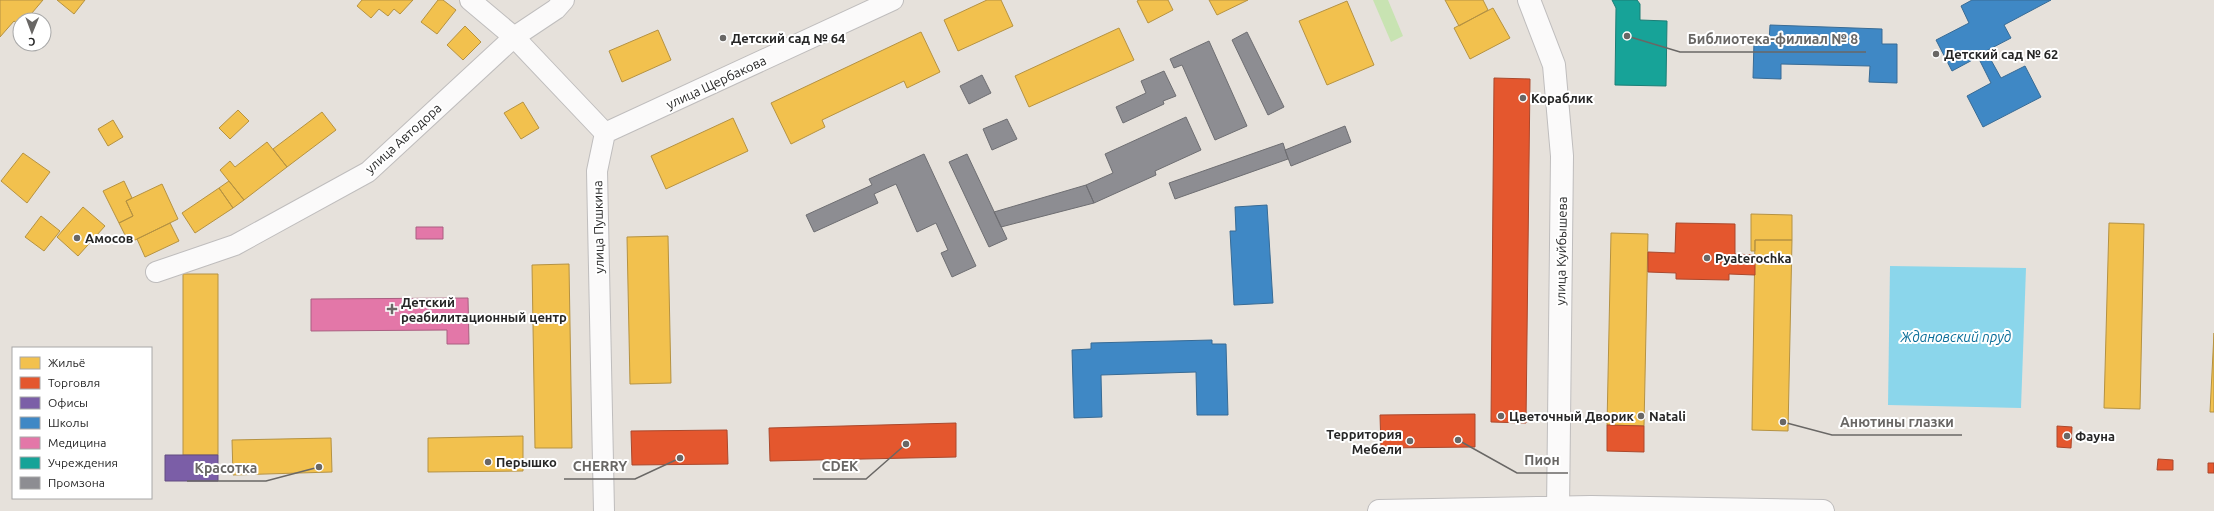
<svg xmlns="http://www.w3.org/2000/svg" width="2214" height="511" font-family="Ubuntu,sans-serif">
<rect width="100%" height="100%" fill="#e6e1db"/>
<!-- green -->
<path fill="#c8e3b2" d="M 1373,0 L 1388,0 L 1403,36 L 1391,42 Z"/>
<!-- water -->
<path fill="#8bd6eb" d="M 1890,266 L 2026,268 L 2021,408 L 1888,405 Z"/>
<!-- homes -->
<path fill="#f2c14e" stroke="#b59242" d="M 0,0 L 43,0 L 26,20 L 20,20 L 20,26 L 14,21 L 0,37 Z
M 57,0 L 85,0 L 74,14 Z
M 362,0 L 413,0 L 400,14 L 394,9 L 388,16 L 379,9 L 371,18 L 357,6 Z
M 438,0 L 443,0 L 456,10 L 437,34 L 421,22 Z
M 987,0 L 1001,0 L 1013,26 L 958,51 L 944,20 Z
M 1139,0 L 1168,0 L 1173,10 L 1148,23 L 1137,1 Z
M 1209,0 L 1248,0 L 1217,15 Z
M 1445,0 L 1483,0 L 1488,10 L 1459,26 Z
M 1347,1 L 1374,65 L 1327,85 L 1299,21 Z
M 1493,8 L 1510,38 L 1470,59 L 1454,28 Z
M 465,26 L 481,42 L 463,60 L 447,45 Z
M 1119,28 L 1134,60 L 1029,107 L 1015,76 Z
M 658,30 L 671,60 L 622,82 L 609,51 Z
M 921,32 L 940,72 L 907,88 L 904,81 L 822,120 L 825,127 L 791,144 L 771,103 Z
M 523,102 L 539,128 L 521,139 L 504,113 Z
M 238,110 L 249,121 L 230,139 L 219,128 Z
M 322,112 L 336,130 L 287,167 L 273,149 Z
M 733,118 L 748,151 L 666,189 L 651,156 Z
M 113,120 L 123,137 L 108,146 L 98,129 Z
M 267,142 L 287,167 L 244,200 L 220,170 L 230,161 L 235,167 Z
M 23,153 L 50,172 L 27,203 L 1,181 Z
M 124,181 L 132,198 L 126,201 L 133,216 L 119,223 L 103,191 Z
M 229,181 L 244,200 L 233,208 L 219,188 Z
M 162,184 L 178,219 L 129,243 L 119,223 L 133,216 L 126,201 Z
M 219,188 L 233,208 L 195,233 L 182,213 Z
M 83,207 L 105,226 L 78,256 L 57,237 Z
M 1751,214 L 1792,215 L 1792,240 L 1755,240 L 1755,251 L 1751,251 Z
M 41,216 L 60,231 L 44,251 L 25,237 Z
M 170,223 L 179,241 L 145,257 L 137,239 Z
M 2109,223 L 2144,224 L 2140,409 L 2104,408 Z
M 1611,233 L 1648,234 L 1644,426 L 1607,425 Z
M 668,236 L 671,383 L 630,384 L 627,237 Z
M 1755,240 L 1792,240 L 1788,431 L 1752,430 Z
M 569,264 L 572,448 L 535,448 L 532,265 Z
M 183,274 L 218,274 L 218,455 L 183,455 Z
M 2214,333 L 2214,412 L 2210,412 Z
M 523,436 L 523,471 L 428,472 L 428,438 Z
M 331,438 L 332,472 L 233,475 L 232,440 Z"/>
<!-- shops -->
<path fill="#e4572e" stroke="#ab482c" d="M 1494,78 L 1530,79 L 1526,423 L 1491,422 Z
M 1676,223 L 1735,224 L 1735,254 L 1755,255 L 1755,275 L 1729,274 L 1729,280 L 1676,279 L 1676,273 L 1648,272 L 1648,252 L 1675,253 Z
M 1475,414 L 1475,447 L 1381,448 L 1380,415 Z
M 956,423 L 956,457 L 770,461 L 769,428 Z
M 1607,425 L 1644,426 L 1644,452 L 1607,451 Z
M 2057,426 L 2072,427 L 2071,448 L 2057,447 Z
M 727,430 L 728,464 L 632,465 L 631,431 Z
M 2158,459 L 2173,460 L 2173,470 L 2157,470 Z
M 2208,463 L 2214,463 L 2214,473 L 2208,473 Z"/>
<!-- offices -->
<path fill="#7b5ea7" stroke="#624d80" d="M 165,455 L 218,455 L 218,481 L 165,481 Z"/>
<!-- schools -->
<path fill="#3f88c5" stroke="#386b95" d="M 1972,0 L 2051,0 L 2004,25 L 2011,38 L 1986,51 L 2001,78 L 2025,66 L 2041,97 L 1983,127 L 1967,96 L 1991,83 L 1978,57 L 1952,71 L 1936,40 L 1969,23 L 1961,6 Z
M 1770,25 L 1882,29 L 1882,44 L 1897,44 L 1897,83 L 1869,82 L 1870,66 L 1781,64 L 1781,79 L 1753,78 L 1754,41 L 1769,41 Z
M 1267,205 L 1273,303 L 1234,305 L 1230,231 L 1236,231 L 1235,207 Z
M 1212,340 L 1212,344 L 1226,344 L 1228,415 L 1197,415 L 1196,372 L 1101,375 L 1102,417 L 1074,418 L 1072,350 L 1091,349 L 1091,343 Z"/>
<!-- health -->
<path fill="#e377a8" stroke="#aa5f81" d="M 416,227 L 443,227 L 443,239 L 416,239 Z
M 468,298 L 469,344 L 447,344 L 447,330 L 311,331 L 311,299 Z"/>
<!-- public -->
<path fill="#17a398" stroke="#1c7e76" d="M 1612,0 L 1637,0 L 1640,4 L 1640,20 L 1667,21 L 1666,86 L 1615,85 L 1616,8 Z"/>
<!-- industry -->
<path fill="#8d8d92" stroke="#6e6e72" d="M 1247,32 L 1284,107 L 1268,115 L 1232,40 Z
M 1209,41 L 1247,126 L 1215,140 L 1182,65 L 1174,68 L 1170,59 Z
M 1164,71 L 1176,96 L 1163,101 L 1164,104 L 1123,123 L 1116,107 L 1146,93 L 1141,81 Z
M 982,75 L 991,93 L 969,104 L 960,86 Z
M 1186,117 L 1201,150 L 1155,171 L 1156,175 L 1094,203 L 1086,185 L 1113,173 L 1105,154 Z
M 1007,119 L 1017,139 L 992,150 L 983,129 Z
M 1345,126 L 1351,142 L 1291,166 L 1285,150 Z
M 1283,143 L 1288,159 L 1175,199 L 1169,183 Z
M 924,154 L 976,266 L 952,277 L 941,253 L 948,250 L 936,223 L 917,232 L 896,184 L 874,194 L 878,203 L 814,232 L 806,215 L 872,185 L 869,179 Z
M 967,154 L 1007,239 L 989,247 L 949,162 Z
M 1086,185 L 1094,203 L 1001,227 L 994,212 Z"/>
<g fill="none" stroke-linecap="round" stroke-linejoin="round">
<defs>
<path id="street" d="M 470,0 L 514,37 L 605,133
M 605,133 L 893,0
M 156,272 L 235,245 L 368,172 L 514,37 L 556,9 L 564,0
M 604,511 L 597,171 L 605,133"/>
<path id="secondary" d="M 1529,0 L 1554,65 L 1562,156 L 1558,511
M 1379,511 L 1591,507 L 1823,511"/>
</defs>
<!-- street casing -->
<use href="#street" stroke="#bfbdbd" stroke-width="22"/>
<!-- secondary casing -->
<use href="#secondary" stroke="#bfbdbd" stroke-width="24"/>
<!-- street -->
<use href="#street" stroke="#fbfafa" stroke-width="20"/>
<!-- secondary -->
<use href="#secondary" stroke="#fbfafa" stroke-width="22"/>
</g>
<!-- markers -->
<g fill="#696765" stroke="#fff" stroke-width="1.5">
<circle cx="723" cy="38" r="4"/>
<circle cx="1936" cy="54" r="4"/>
<circle cx="1523" cy="98" r="4"/>
<circle cx="77" cy="238" r="4"/>
<circle cx="1707" cy="258" r="4"/>
<path d="M390 303h4v4h4v4h-4v4h-4v-4h-4v-4h4z"/>
<circle cx="1501" cy="416" r="4"/>
<circle cx="1641" cy="416" r="4"/>
<circle cx="2067" cy="436" r="4"/>
<circle cx="1410" cy="441" r="4"/>
<circle cx="488" cy="462" r="4"/>
</g>
<g text-anchor="middle" stroke-width="4" stroke-linejoin="round" paint-order="stroke">
<!-- poi labels -->
<g font-size="13" font-weight="bold" fill="#262626" stroke="#fff" text-anchor="start">
<text x="731" y="43">Детский сад № 64</text>
<text x="1944" y="59">Детский сад № 62</text>
<text x="1531" y="103">Кораблик</text>
<text x="85" y="243">Амосов</text>
<text x="1715" y="263">Pyaterochka</text>
<text x="401" y="307">Детский<tspan x="401" dy="15">реабилитационный центр</tspan></text>
<text x="1509" y="421">Цветочный Дворик</text>
<text x="1649" y="421">Natali</text>
<text x="1402" y="439" text-anchor="end">Территория<tspan x="1402" dy="15">Мебели</tspan></text>
<text x="2075" y="441">Фауна</text>
<text x="496" y="467">Перышко</text>
</g>
<!-- street labels -->
<g font-size="13" fill="#262626" stroke="#fff">
<text transform="translate(716 82) rotate(-25)" y="5">улица Щербакова</text>
<text transform="translate(403 138) rotate(-42)" y="5">улица Автодора</text>
<text transform="translate(598 227) rotate(-91)" y="5">улица Пушкина</text>
<text transform="translate(1561 251) rotate(-89)" y="5">улица Куйбышева</text>
</g>
<!-- water labels -->
<g font-size="14" font-style="italic" fill="#096d98" stroke="#fff">
<text x="1956" y="342">Ждановский пруд</text>
</g>
</g>
<!-- callouts -->
<path fill="none" stroke="#696765" stroke-width="1.5" d="M1627 36L1680 52H1866M1783 422L1832 435H1962M1458 440L1517 473H1568M906 444L866 479H813M680 458L635 479H564M319 467L266 481H187"/>
<g fill="#696765" stroke="#fff" stroke-width="1.5">
<circle cx="1627" cy="36" r="4"/>
<circle cx="1783" cy="422" r="4"/>
<circle cx="1458" cy="440" r="4"/>
<circle cx="906" cy="444" r="4"/>
<circle cx="680" cy="458" r="4"/>
<circle cx="319" cy="467" r="4"/>
</g>
<g font-size="14" text-anchor="middle" font-weight="bold" fill="#696765" stroke="#fff" stroke-width="4" stroke-linejoin="round" paint-order="stroke">
<text x="1773" y="44">Библиотека-филиал № 8</text>
<text x="1897" y="427">Анютины глазки</text>
<text x="1542" y="465">Пион</text>
<text x="840" y="471">CDEK</text>
<text x="600" y="471">CHERRY</text>
<text x="226" y="473">Красотка</text>
</g>
<!-- legend -->
<rect x="12" y="347" width="140" height="152" fill="#ffffff" stroke="#a8a8a8"/>
<rect x="20" y="357" width="20" height="12" fill="#f2c14e" stroke="#a8a8a8"/>
<text x="48" y="367" font-size="12" fill="#262626">Жильё</text>
<rect x="20" y="377" width="20" height="12" fill="#e4572e" stroke="#a8a8a8"/>
<text x="48" y="387" font-size="12" fill="#262626">Торговля</text>
<rect x="20" y="397" width="20" height="12" fill="#7b5ea7" stroke="#a8a8a8"/>
<text x="48" y="407" font-size="12" fill="#262626">Офисы</text>
<rect x="20" y="417" width="20" height="12" fill="#3f88c5" stroke="#a8a8a8"/>
<text x="48" y="427" font-size="12" fill="#262626">Школы</text>
<rect x="20" y="437" width="20" height="12" fill="#e377a8" stroke="#a8a8a8"/>
<text x="48" y="447" font-size="12" fill="#262626">Медицина</text>
<rect x="20" y="457" width="20" height="12" fill="#17a398" stroke="#a8a8a8"/>
<text x="48" y="467" font-size="12" fill="#262626">Учреждения</text>
<rect x="20" y="477" width="20" height="12" fill="#8d8d92" stroke="#a8a8a8"/>
<text x="48" y="487" font-size="12" fill="#262626">Промзона</text>
<!-- north arrow -->
<g transform="translate(32 32) rotate(181)"><circle r="19" fill="#ffffff" stroke="#a8a8a8"/>
<path d="M0-3L7 15L0 10L-7 15Z" fill="#696765"/>
<text y="-6" font-size="11" font-weight="bold" text-anchor="middle" fill="#262626">С</text>
</g>
</svg>
